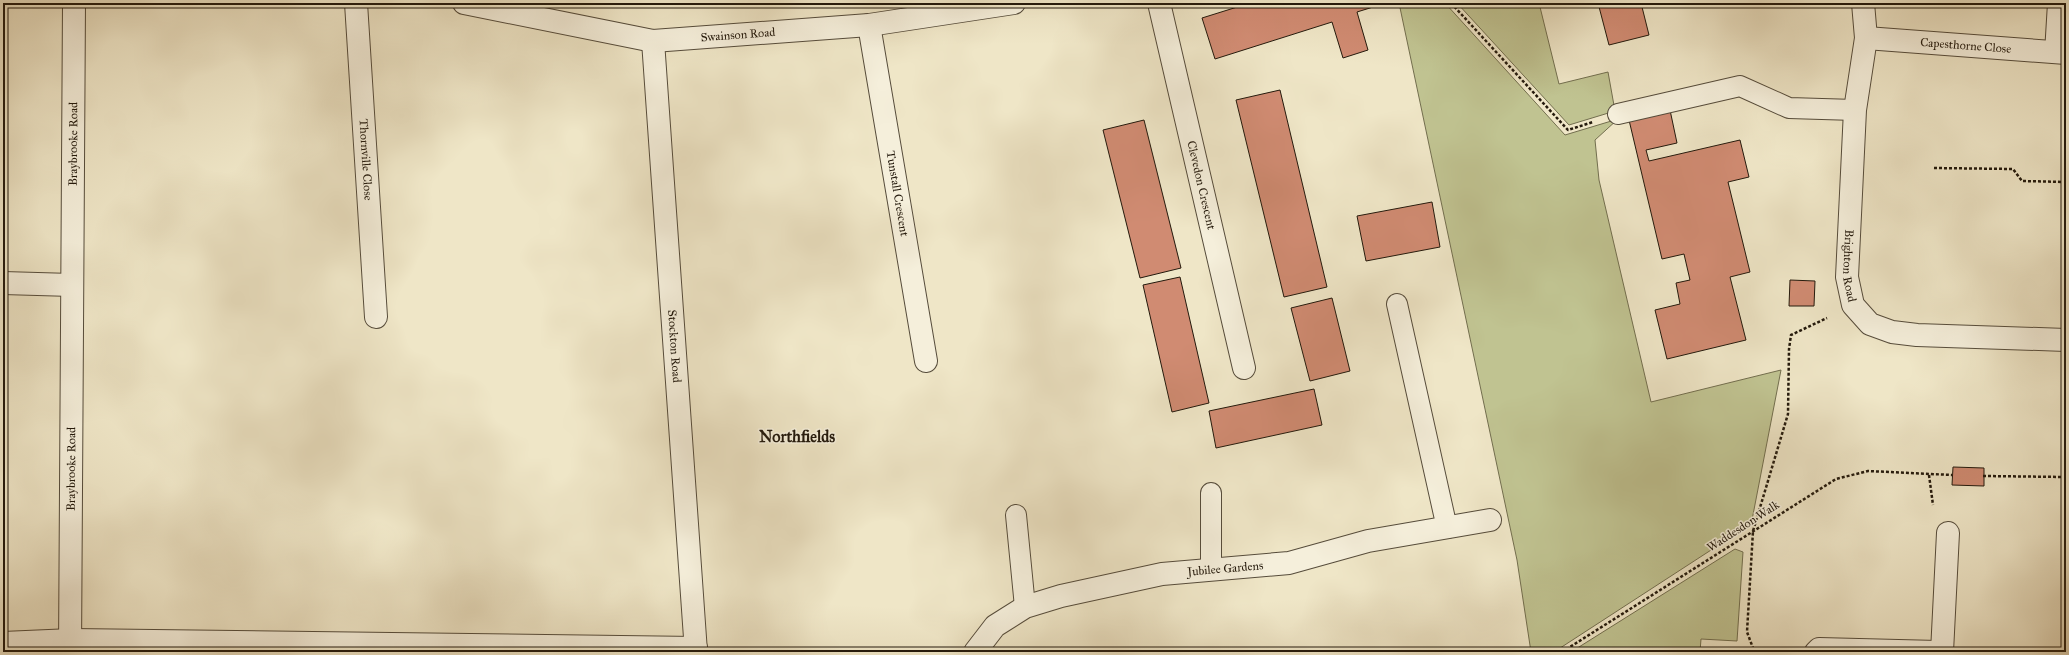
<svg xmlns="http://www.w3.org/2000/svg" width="2069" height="655" font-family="'IM FELL Great Primer',serif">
<rect width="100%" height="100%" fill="#efe6c7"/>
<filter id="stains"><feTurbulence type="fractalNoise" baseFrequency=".005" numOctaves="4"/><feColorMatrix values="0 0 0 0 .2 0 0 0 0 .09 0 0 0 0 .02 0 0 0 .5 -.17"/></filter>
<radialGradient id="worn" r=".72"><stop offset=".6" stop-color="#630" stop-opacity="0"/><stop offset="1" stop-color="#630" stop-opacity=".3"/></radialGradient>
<!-- green -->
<path fill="#c0c391" stroke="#726e4e" d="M 1399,3 L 1445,3 L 1565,135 L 1618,119 L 1595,140 L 1599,180 L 1651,402 L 1781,370 L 1752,520 L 1745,528 L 1554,652 L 1531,652 L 1517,560 Z
M 1457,3 L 1539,3 L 1559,84 L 1608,72 L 1615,111 L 1569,125 Z
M 1735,549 L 1743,552 L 1737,641 L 1701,639 L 1700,652 L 1571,652 Z"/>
<!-- building -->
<path fill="#d08b72" stroke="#23190c" d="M 1250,3 L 1386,3 L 1357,12 L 1368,50 L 1343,58 L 1332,22 L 1215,59 L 1202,18 Z
M 1598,3 L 1641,3 L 1649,35 L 1609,45 Z
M 1280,90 L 1327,287 L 1284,297 L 1236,100 Z
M 1670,110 L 1677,143 L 1646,150 L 1649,161 L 1740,140 L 1749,177 L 1728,182 L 1750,272 L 1730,277 L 1746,340 L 1667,359 L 1655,310 L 1680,304 L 1676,283 L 1690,280 L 1684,254 L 1662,259 L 1629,120 Z
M 1144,120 L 1181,268 L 1140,278 L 1103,130 Z
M 1432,202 L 1440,247 L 1366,261 L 1357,216 Z
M 1180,277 L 1209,403 L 1172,412 L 1143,285 Z
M 1790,280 L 1815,281 L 1814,306 L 1789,306 Z
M 1332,298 L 1350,371 L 1310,381 L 1291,308 Z
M 1314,389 L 1322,425 L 1216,448 L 1209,411 Z
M 1953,467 L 1984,468 L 1984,486 L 1952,485 Z"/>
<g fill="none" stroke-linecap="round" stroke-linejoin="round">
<defs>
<path id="lane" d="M 2055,53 L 2058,3
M 1618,114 L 1740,86 L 1789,108 L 1855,110
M 1397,304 L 1447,528
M 1016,515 L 1025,607
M 1211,570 L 1211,493"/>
<g id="street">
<path id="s1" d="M 356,3 L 376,317"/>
<path id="s2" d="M 464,3 L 653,41 L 869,25 L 1014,3"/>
<path id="s3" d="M 1159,3 L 1244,368"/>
<path id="s4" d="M 1863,3 L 1866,38 L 1855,110 L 1847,277 L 1853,305 L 1870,324 L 1892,332 L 1917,335 L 2066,340"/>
<path id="s5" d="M 869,25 L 926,361"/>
<path id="s6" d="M 1866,38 L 2066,53"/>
<path id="s7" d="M 653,41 L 696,652"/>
<path d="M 3,283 L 72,285"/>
<path d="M 3,643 L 72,640 L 696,648"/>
<path id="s8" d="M 70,652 L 74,3"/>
<path id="s9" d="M 975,652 L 995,626 L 1025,607 L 1061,596 L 1162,574 L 1289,563 L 1368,541 L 1490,520"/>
<path d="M 1816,652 L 1819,649 L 1938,652"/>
<path d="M 1942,652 L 1948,533"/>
</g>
</defs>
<!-- lane casing -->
<use href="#lane" stroke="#564c3b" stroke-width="22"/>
<!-- street casing -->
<use href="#street" stroke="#564c3b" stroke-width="24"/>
<!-- path -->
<path stroke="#23190c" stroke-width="2.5" stroke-dasharray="3 2" stroke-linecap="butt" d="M 1451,3 L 1568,130 L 1593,122
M 1934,168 L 2013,169 L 2022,181 L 2066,182
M 1929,475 L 1933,505
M 1983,476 L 2066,477
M 1562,652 L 1836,479 L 1868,471 L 1952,475
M 1758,652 L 1753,648 L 1747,632 L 1753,531 L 1788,414 L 1789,349 L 1791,335 L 1827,318"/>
<!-- lane -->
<use href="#lane" stroke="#f5efdb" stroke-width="20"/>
<!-- street -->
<use href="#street" stroke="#f5efdb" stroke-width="22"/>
</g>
<g text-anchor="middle" stroke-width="3" stroke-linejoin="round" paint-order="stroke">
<!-- street labels -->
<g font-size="12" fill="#23190c" stroke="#f5efdb">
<text dy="4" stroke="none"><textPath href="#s2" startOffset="278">Swainson Road</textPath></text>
<text dy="4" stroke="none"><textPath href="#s6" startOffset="100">Capesthorne Close</textPath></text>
<text dy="4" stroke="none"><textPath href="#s8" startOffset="508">Braybrooke Road</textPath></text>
<text dy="4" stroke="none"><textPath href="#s1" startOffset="157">Thornville Close</textPath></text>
<text dy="4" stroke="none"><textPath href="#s3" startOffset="187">Clevedon Crescent</textPath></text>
<text dy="4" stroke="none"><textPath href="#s5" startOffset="171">Tunstall Crescent</textPath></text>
<text dy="4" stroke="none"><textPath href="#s4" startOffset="264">Brighton Road</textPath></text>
<text dy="4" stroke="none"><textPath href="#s7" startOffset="306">Stockton Road</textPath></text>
<text dy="4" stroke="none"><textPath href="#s8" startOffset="183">Braybrooke Road</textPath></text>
<text transform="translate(1743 526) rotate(-33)" y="4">Waddesdon Walk</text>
<text dy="4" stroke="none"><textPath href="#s9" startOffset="273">Jubilee Gardens</textPath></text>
</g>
<!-- district labels -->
<g font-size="16" font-weight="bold" fill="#23190c" stroke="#f5efdb">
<text x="797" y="442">Northfields</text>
</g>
</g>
<!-- margin -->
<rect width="2069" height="655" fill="none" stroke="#efe6c7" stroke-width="16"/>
<rect x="4" y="4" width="2061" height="647" fill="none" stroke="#23190c" stroke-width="2"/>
<rect x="8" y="8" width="2053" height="639" fill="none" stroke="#23190c"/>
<rect width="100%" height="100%" filter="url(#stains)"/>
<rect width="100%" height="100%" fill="url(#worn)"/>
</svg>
